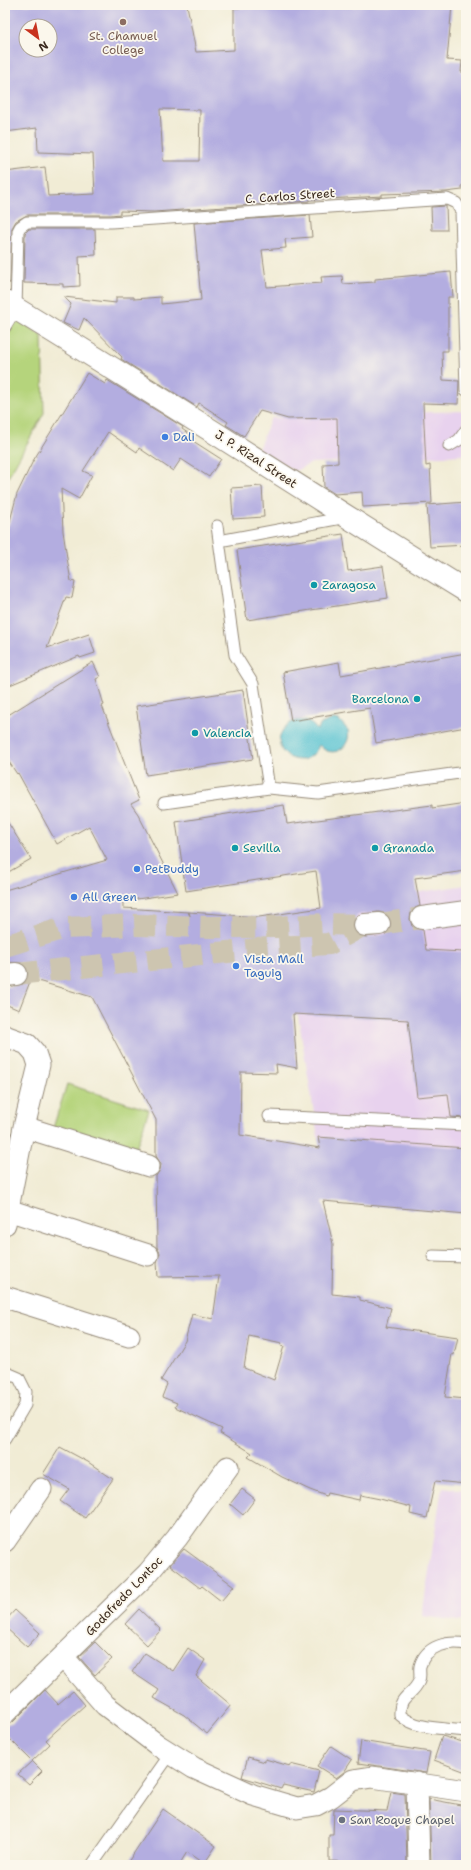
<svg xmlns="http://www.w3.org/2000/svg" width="471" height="1870" font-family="'Shantell Sans',sans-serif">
<rect width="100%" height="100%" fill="#fbf7ec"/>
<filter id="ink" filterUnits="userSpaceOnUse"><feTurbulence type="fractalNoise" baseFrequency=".025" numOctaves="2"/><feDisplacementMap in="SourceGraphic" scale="8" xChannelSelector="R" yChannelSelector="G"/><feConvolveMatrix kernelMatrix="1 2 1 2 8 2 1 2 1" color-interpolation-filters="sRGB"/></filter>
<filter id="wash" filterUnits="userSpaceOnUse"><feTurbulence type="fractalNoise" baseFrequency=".012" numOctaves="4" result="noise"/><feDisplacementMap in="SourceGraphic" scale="16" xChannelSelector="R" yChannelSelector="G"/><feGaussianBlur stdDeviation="0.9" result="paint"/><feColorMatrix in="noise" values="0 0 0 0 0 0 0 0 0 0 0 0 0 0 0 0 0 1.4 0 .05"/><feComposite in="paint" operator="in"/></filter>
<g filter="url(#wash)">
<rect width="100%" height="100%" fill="#f1ecd5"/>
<!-- built -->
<path fill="#e8d2ee" d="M 463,411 L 464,455 L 312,463 L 295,471 L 258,449 L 271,418 Z
M 466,885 L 466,1148 L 318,1137 L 296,1003 L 289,912 Z
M 442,1487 L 466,1490 L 466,1622 L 422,1616 Z"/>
<!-- green -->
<path fill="#b5d47b" stroke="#787f4c" d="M 5,310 L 42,336 L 44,413 L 5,483 Z
M 67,1084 L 149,1110 L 134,1154 L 53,1128 Z"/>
<!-- water -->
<path fill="#56c2d1" stroke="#487678" d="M 333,719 L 339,720 L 348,730 C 352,748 332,760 319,745 C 316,753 310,759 301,760 C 295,760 290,758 286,755 C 265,736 299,704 317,730 L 321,724 Z"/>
<g id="blocks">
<!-- building -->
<path fill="#b3ade0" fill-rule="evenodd" d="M 5,5 L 187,5 L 196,52 L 234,50 L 234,8 L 288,7 L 288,5 L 355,7 L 355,5 L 452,5 L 447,60 L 462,61 L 461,72 L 466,72 L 466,185 L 462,185 L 462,190 L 446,192 L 382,194 L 382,196 L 309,200 L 309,201 L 154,212 L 120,211 L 120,214 L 111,215 L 27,215 L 16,221 L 12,228 L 10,283 L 5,283 L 5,172 L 45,167 L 48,196 L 95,194 L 93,154 L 38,152 L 37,128 L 5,132 ZM 26,26 L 50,26 L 50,50 L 26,50 ZM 160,109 L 200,110 L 199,161 L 163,161 Z
M 446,206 L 447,230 L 432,230 L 431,207 Z
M 310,215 L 312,237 L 285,239 L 286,248 L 262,250 L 267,287 L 322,283 L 321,277 L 342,276 L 343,284 L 375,282 L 375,279 L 451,272 L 453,297 L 448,297 L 448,351 L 442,351 L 443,380 L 459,381 L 458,404 L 423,403 L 426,466 L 430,465 L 432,503 L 363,507 L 362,492 L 335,494 L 324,487 L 323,464 L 338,463 L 337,418 L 288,419 L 260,411 L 244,436 L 226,425 L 228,422 L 199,403 L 197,407 L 121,359 L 122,357 L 84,318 L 79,330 L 63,323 L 71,304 L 64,297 L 116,303 L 116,297 L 134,297 L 134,299 L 161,297 L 161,304 L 201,300 L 194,223 Z
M 29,229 L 95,229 L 96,255 L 79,256 L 80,286 L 63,287 L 63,284 L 24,283 L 25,233 Z
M 87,373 L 105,384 L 107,380 L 183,427 L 182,429 L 195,438 L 193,441 L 221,459 L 209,477 L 181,459 L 173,471 L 139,448 L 137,452 L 108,432 L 83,471 L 92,475 L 79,499 L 61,489 L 63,531 L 67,558 L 71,581 L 75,582 L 72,598 L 66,597 L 47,648 L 89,634 L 95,653 L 80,658 L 79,656 L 5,687 L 5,532 L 10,521 L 17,494 L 33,461 Z
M 262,486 L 264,517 L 233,519 L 231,488 Z
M 466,502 L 466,545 L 430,547 L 427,505 Z
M 343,534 L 348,571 L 383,566 L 388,598 L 247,620 L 237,550 Z
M 466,653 L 466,727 L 376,743 L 370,708 L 291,721 L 283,672 L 339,662 L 341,675 Z
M 93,662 L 100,677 L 96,679 L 104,705 L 102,706 L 139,800 L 131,804 L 138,814 L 178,893 L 123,901 L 123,908 L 188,912 L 190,916 L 189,912 L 259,917 L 321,908 L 316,871 L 186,891 L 176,822 L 284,805 L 287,824 L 432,805 L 432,808 L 466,803 L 466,871 L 415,878 L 420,906 L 415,908 L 411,913 L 410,919 L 412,926 L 417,929 L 423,930 L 426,950 L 463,952 L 463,962 L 466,962 L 466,1118 L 451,1117 L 448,1094 L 417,1097 L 408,1020 L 293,1014 L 297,1068 L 276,1064 L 277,1073 L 241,1072 L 240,1135 L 320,1148 L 318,1137 L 466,1148 L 466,1214 L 323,1201 L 333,1244 L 332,1294 L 360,1297 L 360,1300 L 391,1308 L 386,1327 L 458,1337 L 454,1355 L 452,1354 L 445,1397 L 466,1399 L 466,1484 L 435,1481 L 427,1518 L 410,1514 L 411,1507 L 380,1499 L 360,1495 L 359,1500 L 327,1493 L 326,1496 L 310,1490 L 282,1477 L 248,1457 L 252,1453 L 220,1433 L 222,1429 L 175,1407 L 177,1403 L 162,1397 L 167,1384 L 161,1380 L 185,1341 L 192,1314 L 213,1319 L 219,1276 L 158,1277 L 157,1262 L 160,1253 L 157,1247 L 156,1176 L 160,1170 L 161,1164 L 156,1156 L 156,1120 L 92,997 L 31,979 L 19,1010 L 5,1004 L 6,987 L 23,984 L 27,980 L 28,973 L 26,967 L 22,963 L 5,962 L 5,890 L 107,860 L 89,826 L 57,844 L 18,773 L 17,774 L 5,756 L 5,717 ZM 378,912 L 385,913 L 390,917 L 391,923 L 390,929 L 386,934 L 366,937 L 360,936 L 355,932 L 353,926 L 354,920 L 358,915 ZM 249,1336 L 282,1343 L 281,1345 L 284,1346 L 274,1380 L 244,1368 Z
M 243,690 L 253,759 L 146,775 L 136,706 Z
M 5,818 L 31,859 L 5,874 Z
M 60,1447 L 88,1462 L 113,1479 L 85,1518 L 60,1501 L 69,1489 L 43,1474 Z
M 242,1489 L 255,1499 L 243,1515 L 230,1504 Z
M 184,1549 L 234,1586 L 221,1601 L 202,1586 L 200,1588 L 170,1565 Z
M 139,1609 L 161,1630 L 147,1645 L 125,1624 Z
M 15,1610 L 40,1633 L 27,1647 L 5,1627 L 5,1621 Z
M 95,1642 L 112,1659 L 95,1675 L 79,1657 Z
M 188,1648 L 205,1660 L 196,1676 L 231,1705 L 207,1734 L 184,1715 L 154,1698 L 159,1690 L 132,1672 L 145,1653 L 173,1671 Z
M 45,1690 L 58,1704 L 73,1691 L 85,1705 L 46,1740 L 50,1744 L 32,1761 L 42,1771 L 29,1784 L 18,1774 L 32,1761 L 5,1734 L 5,1725 L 13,1722 Z
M 442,1736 L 466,1743 L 466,1772 L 434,1760 Z
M 361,1741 L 430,1752 L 426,1773 L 358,1763 Z
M 331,1746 L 352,1760 L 344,1772 L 336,1778 L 317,1766 Z
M 248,1757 L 265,1762 L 265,1759 L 290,1766 L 290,1764 L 319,1771 L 314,1792 L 283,1785 L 281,1789 L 242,1777 Z
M 391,1792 L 405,1794 L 407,1865 L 329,1861 L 329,1835 L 333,1835 L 334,1809 L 387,1811 Z
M 429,1799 L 466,1806 L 466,1854 L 464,1865 L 431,1865 Z
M 163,1809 L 216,1846 L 204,1864 L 187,1852 L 179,1865 L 126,1865 Z"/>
</g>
</g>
<g filter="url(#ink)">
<use href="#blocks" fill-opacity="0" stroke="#968b7a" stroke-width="1"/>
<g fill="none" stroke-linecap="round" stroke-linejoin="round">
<!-- tertiary-tunnel -->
<path stroke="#cdc5b0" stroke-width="22" stroke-dasharray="22 11" stroke-linecap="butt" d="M 379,924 L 422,918
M 5,946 L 64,928 L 136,925 L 211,927 L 273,927 L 327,924 L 365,925
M 16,974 L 276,947 L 329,944 L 364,925"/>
<defs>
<path id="service" d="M 5,327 L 16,309 L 18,231 L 20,227 L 27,222 L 111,222 L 447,199 L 456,203 L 461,211 L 466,390
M 449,446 L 459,440 L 466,430
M 217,526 L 235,655 L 253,684 L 269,788
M 219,541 L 347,517
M 164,803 L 269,788 L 318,793 L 466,772
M 269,1116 L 466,1125
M 433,1256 L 466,1257
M 5,1372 L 19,1378 L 26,1392 L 25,1405 L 5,1439
M 466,1644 C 448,1641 426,1645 420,1666 C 419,1671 421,1677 419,1681 C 412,1697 399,1694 400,1715 C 416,1730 445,1728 466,1731
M 92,1865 L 171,1753"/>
<path id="minor" d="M 5,1036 L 27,1044 L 35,1053 L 39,1065 L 24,1127 L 5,1224
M 24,1127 L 149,1166
M 8,1210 L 148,1255
M 5,1297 L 129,1336
M 5,1541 L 41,1489
M 64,1658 L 105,1705 L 159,1746 L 194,1768 L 253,1795 L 297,1808 L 316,1805 L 331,1797 L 353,1780 L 372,1777 L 466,1791
M 5,1713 L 148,1573 L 177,1538 L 228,1467
M 417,1783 L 419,1865"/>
<path id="tertiary" d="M 5,302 C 160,396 312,496 466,591
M 422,918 L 466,912
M 365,925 L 379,924
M 5,975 L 16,974"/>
</defs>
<!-- service casing -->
<use href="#service" stroke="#968b7a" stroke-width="13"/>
<!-- minor casing -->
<use href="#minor" stroke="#968b7a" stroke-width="23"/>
<!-- tertiary casing -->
<use href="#tertiary" stroke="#968b7a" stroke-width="24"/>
<!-- service -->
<use href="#service" stroke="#fff" stroke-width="11"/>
<!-- minor -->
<use href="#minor" stroke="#fff" stroke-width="21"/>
<!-- tertiary -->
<use href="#tertiary" stroke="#fff" stroke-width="22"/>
</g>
</g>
<!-- markers -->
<circle fill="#8d6e63" stroke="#fbf7ec" stroke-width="1.5" cx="123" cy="22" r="4"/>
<g fill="#3f7fe0" stroke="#fbf7ec" stroke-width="1.5">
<circle cx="165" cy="437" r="4"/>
<circle cx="137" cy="869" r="4"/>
<circle cx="74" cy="897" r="4"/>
<circle cx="236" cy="966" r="4"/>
</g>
<g fill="#0f9aa8" stroke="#fbf7ec" stroke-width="1.5">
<circle cx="314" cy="585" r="4"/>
<circle cx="417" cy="699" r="4"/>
<circle cx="195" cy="733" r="4"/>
<circle cx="235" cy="848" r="4"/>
<circle cx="375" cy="848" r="4"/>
</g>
<circle fill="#6b7280" stroke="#fbf7ec" stroke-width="1.5" cx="342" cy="1820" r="4"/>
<g text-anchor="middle" stroke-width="3.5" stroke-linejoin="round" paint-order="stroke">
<!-- education labels -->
<g font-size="12" fill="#785e54" stroke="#fbf7ec">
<text x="123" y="40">St. Chamuel<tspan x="123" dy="14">College</tspan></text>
</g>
<!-- street labels -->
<g font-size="12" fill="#3b2a1e" stroke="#fbf7ec">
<text transform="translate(290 196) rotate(-4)" y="4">C. Carlos Street</text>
<text transform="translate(256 459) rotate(33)" y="4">J. P. Rizal Street</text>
<text transform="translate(124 1596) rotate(-46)" y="4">Godofredo Lontoc</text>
</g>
<!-- shop labels -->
<g font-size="12" fill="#366cbe" stroke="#fbf7ec" text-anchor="start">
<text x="173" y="441">Dali</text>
<text x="145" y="873">PetBuddy</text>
<text x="82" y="901">All Green</text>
<text x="244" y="963">Vista Mall<tspan x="244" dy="14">Taguig</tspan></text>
</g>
<!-- culture labels -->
<g font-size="12" fill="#0d838f" stroke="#fbf7ec" text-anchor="start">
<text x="322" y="589">Zaragosa</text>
<text x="409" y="703" text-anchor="end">Barcelona</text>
<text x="203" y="737">Valencia</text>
<text x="243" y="852">Sevilla</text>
<text x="383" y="852">Granada</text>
</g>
<!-- worship labels -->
<g font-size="12" fill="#5b616d" stroke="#fbf7ec" text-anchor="start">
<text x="350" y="1824">San Roque Chapel</text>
</g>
</g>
<!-- margin -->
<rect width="471" height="1870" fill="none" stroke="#fbf7ec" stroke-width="20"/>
<!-- north arrow -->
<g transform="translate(38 38) rotate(148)"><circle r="19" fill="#fbf7ec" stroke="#aea59a"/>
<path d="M0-3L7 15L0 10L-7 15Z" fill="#c8321e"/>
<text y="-6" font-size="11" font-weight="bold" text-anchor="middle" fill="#3b2a1e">N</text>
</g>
</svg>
